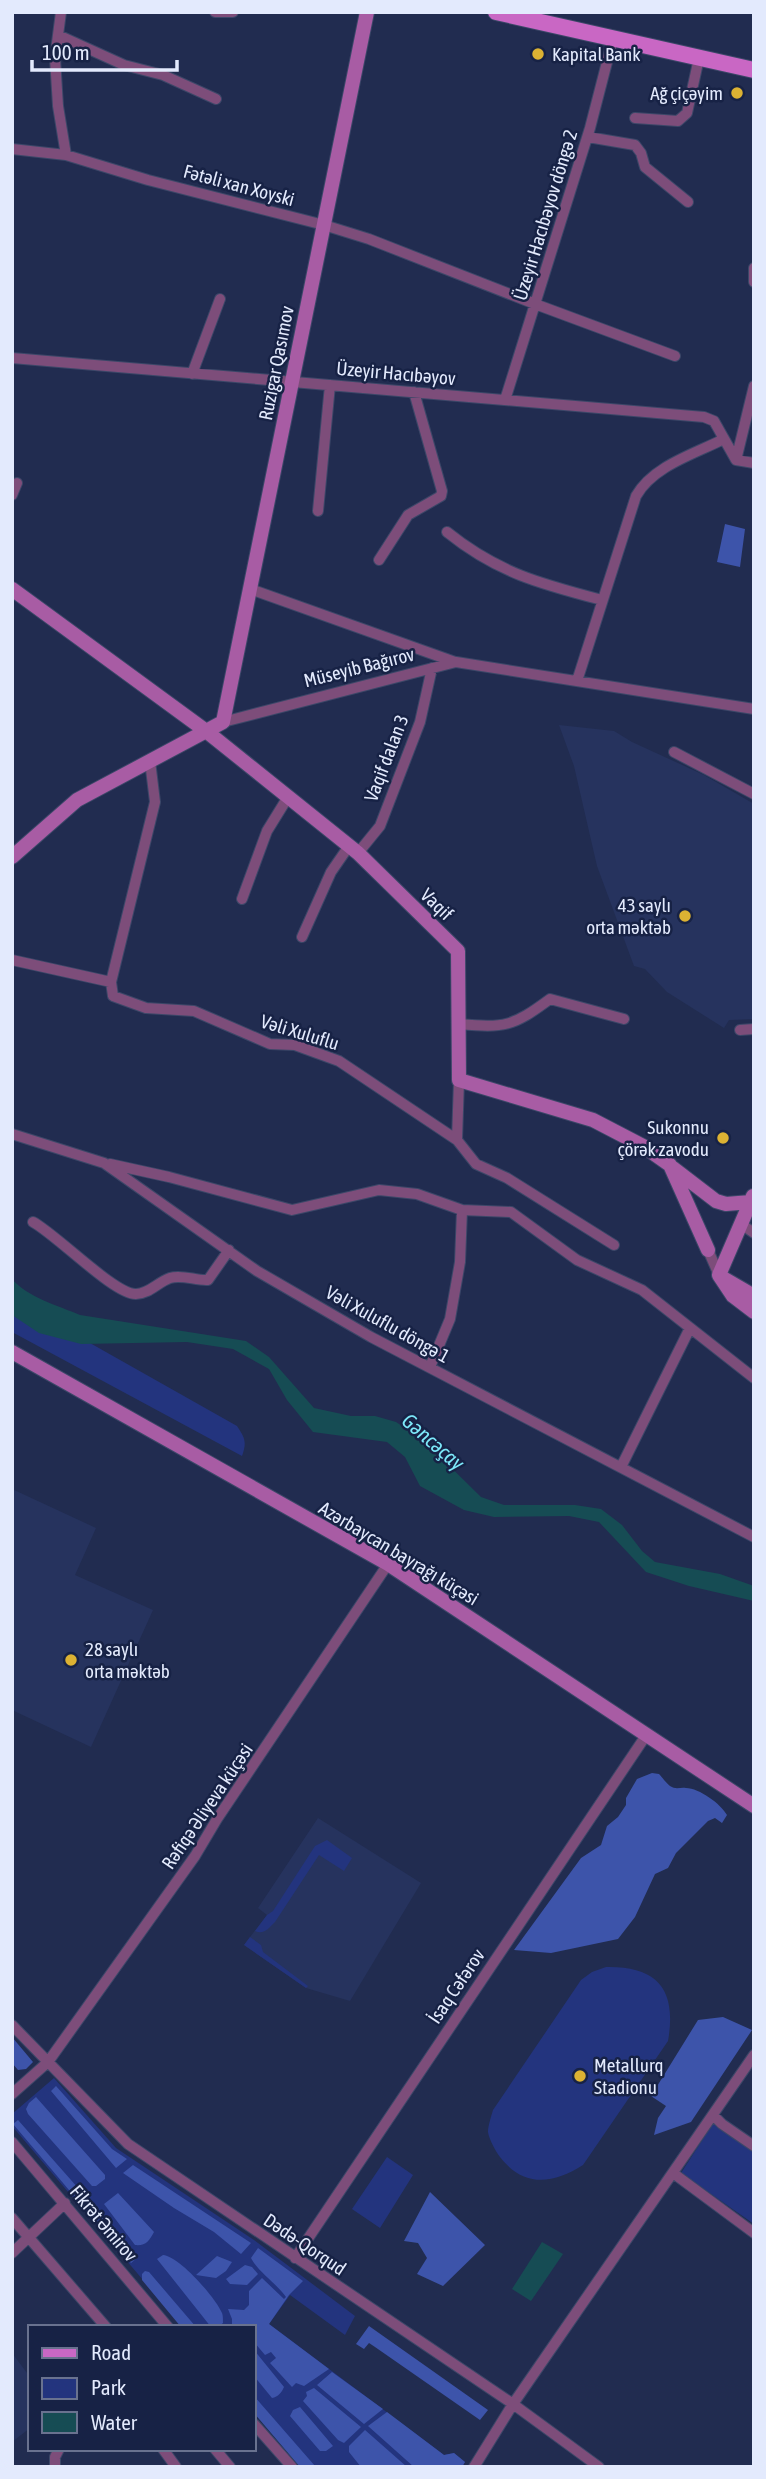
<svg xmlns="http://www.w3.org/2000/svg" width="766" height="2479" font-family="'Asap Condensed',sans-serif">
<rect width="100%" height="100%" fill="#212c50"/>
<!-- built -->
<path fill="#26335e" d="M 559,725 L 614,731 L 632,742 L 704,775 L 754,804 L 754,1019 L 729,1020 L 724,1028 L 667,992 L 645,969 L 634,966 L 597,866 L 574,766 Z
M 12,1489 L 96,1528 L 75,1575 L 153,1610 L 91,1747 L 12,1710 Z
M 318,1818 L 421,1883 L 350,2001 L 306,1988 L 244,1945 L 267,1915 L 258,1908 Z
M 12,2353 L 30,2377 L 30,2428 L 12,2442 Z"/>
<!-- green -->
<path fill="#23347e" d="M 12,1299 L 237,1426 C 245,1438 247,1442 242,1456 L 12,1332 Z
M 327,1840 L 352,1858 L 344,1871 L 319,1855 L 275,1922 C 269,1928 264,1935 255,1931 L 267,1915 L 273,1911 L 315,1846 Z
M 250,1937 L 261,1945 L 263,1952 L 308,1986 L 306,1988 L 244,1945 Z
M 606,1967 C 658,1966 677,1990 668,2041 L 583,2165 C 553,2184 524,2188 500,2157 C 496,2152 489,2139 488,2132 C 488,2126 491,2117 493,2110 L 581,1980 L 592,1972 Z
M 54,2078 L 116,2148 L 254,2240 L 355,2316 L 345,2335 L 290,2295 L 269,2324 L 444,2455 L 454,2453 L 465,2462 L 462,2467 L 302,2467 L 254,2411 L 254,2327 L 183,2327 L 12,2126 L 12,2114 Z
M 714,2122 L 754,2150 L 754,2224 L 681,2173 Z
M 387,2157 L 413,2175 L 380,2228 L 352,2209 Z"/>
<!-- forest -->
<path fill="#3d54aa" d="M 725,524 L 745,529 L 740,567 L 717,562 Z
M 652,1773 L 659,1774 C 662,1777 666,1783 670,1786 C 676,1790 680,1787 686,1788 C 699,1788 721,1804 727,1815 L 722,1823 L 715,1818 L 708,1821 L 676,1853 L 668,1868 L 655,1874 L 635,1917 L 618,1939 L 551,1953 L 514,1950 L 581,1858 L 601,1845 L 607,1826 L 618,1817 L 626,1805 L 626,1798 L 637,1779 Z
M 723,2017 L 752,2030 L 691,2122 L 654,2135 L 658,2118 L 666,2106 L 651,2096 L 698,2020 Z
M 12,2037 L 33,2062 L 26,2069 L 18,2070 L 12,2063 Z
M 56,2086 L 112,2149 L 127,2159 L 116,2168 L 51,2091 Z
M 36,2097 L 105,2175 L 105,2179 L 96,2186 L 92,2186 L 28,2114 L 26,2109 L 29,2103 Z
M 18,2120 L 86,2197 L 80,2203 L 13,2124 Z
M 133,2165 L 251,2243 L 241,2254 L 214,2232 L 174,2208 L 123,2173 Z
M 430,2192 L 485,2245 L 443,2286 L 417,2274 L 427,2258 L 418,2243 L 404,2241 Z
M 118,2193 L 154,2232 C 149,2241 146,2246 135,2245 L 104,2204 Z
M 91,2203 L 137,2258 L 131,2263 L 85,2208 Z
M 258,2248 L 303,2281 L 289,2295 L 269,2324 L 329,2369 L 304,2386 L 296,2383 L 292,2387 L 270,2363 L 276,2358 L 271,2352 L 265,2355 L 254,2342 L 254,2327 L 232,2326 L 232,2319 L 228,2309 L 244,2310 L 249,2305 L 249,2291 L 262,2278 L 284,2299 L 286,2297 C 277,2284 257,2271 251,2258 Z
M 163,2255 C 179,2256 215,2297 222,2313 C 223,2315 223,2320 223,2323 L 218,2327 L 211,2327 L 157,2259 Z
M 217,2256 L 232,2262 L 226,2271 L 216,2278 L 196,2275 Z
M 245,2265 L 252,2267 L 258,2274 L 247,2285 L 230,2284 L 226,2279 Z
M 145,2271 L 149,2272 L 196,2327 L 181,2327 L 142,2280 L 142,2274 Z
M 369,2326 L 488,2410 L 480,2420 L 375,2347 L 369,2343 L 364,2349 L 356,2344 Z
M 254,2350 L 284,2387 C 282,2392 278,2397 272,2398 L 254,2376 Z
M 332,2372 L 383,2409 L 364,2424 L 317,2385 Z
M 314,2388 L 361,2427 L 344,2443 L 338,2440 L 303,2401 L 307,2396 L 306,2392 Z
M 254,2396 L 315,2466 L 315,2467 L 300,2467 L 254,2413 Z
M 300,2407 L 333,2446 L 326,2451 L 320,2451 L 290,2416 L 293,2410 Z
M 387,2412 L 444,2455 L 454,2453 L 465,2462 L 462,2467 L 414,2467 L 368,2426 Z
M 365,2430 L 407,2467 L 361,2467 L 349,2452 L 349,2446 Z"/>
<!-- water -->
<path fill="#164c54" d="M 12,1279 C 27,1297 59,1306 80,1315 L 246,1341 L 269,1357 L 314,1408 L 351,1416 L 375,1416 L 396,1422 L 423,1440 L 481,1497 L 504,1505 L 575,1505 L 601,1509 L 622,1525 L 642,1551 L 655,1562 L 720,1574 L 754,1586 L 754,1601 L 689,1586 L 646,1572 L 599,1522 L 569,1516 L 494,1517 L 464,1510 L 420,1486 L 405,1457 L 387,1442 L 313,1432 L 287,1400 L 269,1369 L 233,1349 L 187,1342 L 81,1344 L 39,1333 L 12,1315 Z
M 542,2242 L 563,2254 L 531,2301 L 512,2289 Z"/>
<g fill="none" stroke-linecap="round" stroke-linejoin="round">
<defs>
<path id="street" d="M 61,12 L 55,58 L 58,106 L 66,155 L 148,180 L 324,225 L 369,239 L 535,304 L 675,356
M 215,12 L 233,12
M 58,35 L 124,65 L 163,75 L 216,99
M 635,118 L 678,121 L 687,113 L 699,58
M 588,137 L 635,145 L 641,153 L 645,167 L 688,202
M 12,149 L 66,155
M 754,268 L 754,282
M 12,358 L 704,417 L 714,421 L 736,460 L 754,463
M 192,374 L 220,299
M 505,400 L 590,128 L 613,39
M 736,460 L 754,386
M 12,495 L 17,483
M 318,511 L 330,385
M 447,532 C 498,573 541,584 602,600
M 379,560 L 408,515 L 441,496 L 442,491 L 414,392
M 250,589 L 455,662
M 577,681 L 636,496 C 653,466 694,454 724,439
M 223,722 L 456,662 L 754,709
M 674,752 L 754,794
M 358,853 L 380,826 L 420,722 L 432,668
M 242,899 L 267,831 L 288,797
M 302,937 L 331,872 L 349,846
M 12,960 L 111,982 L 113,996 L 146,1008 L 194,1011 L 270,1044 L 295,1045 L 339,1061 L 457,1140 L 459,1080
M 111,982 L 155,802 L 150,761
M 459,1024 C 505,1028 512,1027 550,999 L 624,1019
M 740,1030 L 754,1029
M 12,1134 L 104,1163 L 257,1271 L 371,1337 L 754,1537
M 457,1140 L 476,1164 L 507,1178 L 614,1245
M 110,1164 L 169,1177 L 292,1210 L 379,1190 L 417,1194 L 462,1210 L 511,1212 L 577,1260 L 642,1290 L 754,1378
M 33,1222 C 57,1235 115,1295 136,1294 C 149,1294 158,1282 170,1278 C 182,1274 196,1281 208,1280 L 229,1250
M 741,1224 L 754,1233
M 708,1250 L 719,1275
M 430,1367 L 450,1319 L 460,1262 L 462,1210
M 621,1467 L 690,1328
M 12,2025 L 128,2144 L 513,2404 L 599,2467
M 12,2094 L 48,2062 L 195,1856 L 217,1819 L 388,1564
M 713,2115 L 722,2124 L 754,2146
M 12,2142 L 168,2327
M 673,2173 L 754,2233
M 12,2218 L 106,2327
M 12,2253 L 65,2203
M 295,2258 L 647,1734
M 254,2424 L 292,2467
M 163,2449 L 176,2467
M 215,2449 L 230,2467
M 55,2467 L 55,2457 L 59,2449
M 474,2467 L 513,2404 L 754,2055"/>
<path id="secondary" d="M 12,589 L 206,731 L 358,853 L 458,951 L 459,1080 L 593,1120 L 643,1146 L 670,1165 L 708,1250
M 12,857 L 77,800 L 223,722 L 367,12
M 673,1168 L 716,1201 L 726,1204 L 751,1202
M 719,1275 L 753,1196
M 719,1275 L 733,1296 L 754,1312
M 723,1278 L 754,1296
M 12,1352 L 388,1564 L 754,1806"/>
<path id="primary" d="M 496,12 L 754,70"/>
</defs>
<!-- street casing -->
<use href="#street" stroke="#3c4768" stroke-width="12"/>
<!-- secondary casing -->
<use href="#secondary" stroke="#3c4768" stroke-width="16"/>
<!-- primary casing -->
<use href="#primary" stroke="#3c4768" stroke-width="18"/>
<!-- street -->
<use href="#street" stroke="#7d4d7a" stroke-width="10"/>
<!-- secondary -->
<use href="#secondary" stroke="#a85ca4" stroke-width="14"/>
<!-- primary -->
<use href="#primary" stroke="#c967c4" stroke-width="16"/>
</g>
<!-- markers -->
<g fill="#dcb233" stroke="#172245" stroke-width="2.5">
<circle cx="538" cy="54" r="7"/>
<circle cx="737" cy="93" r="7"/>
<circle cx="685" cy="916" r="7"/>
<circle cx="723" cy="1138" r="7"/>
<circle cx="71" cy="1660" r="7"/>
<circle cx="580" cy="2076" r="7"/>
</g>
<g text-anchor="middle" stroke-width="5" stroke-linejoin="round" paint-order="stroke">
<!-- poi labels -->
<g font-size="19" fill="#e3eafd" stroke="#172245" text-anchor="start">
<text x="552" y="61">Kapital Bank</text>
<text x="723" y="100" text-anchor="end">Ağ çiçəyim</text>
<text x="671" y="912" text-anchor="end">43 saylı<tspan x="671" dy="22">orta məktəb</tspan></text>
<text x="709" y="1134" text-anchor="end">Sukonnu<tspan x="709" dy="22">çörək zavodu</tspan></text>
<text x="85" y="1656">28 saylı<tspan x="85" dy="22">orta məktəb</tspan></text>
<text x="594" y="2072">Metallurq<tspan x="594" dy="22">Stadionu</tspan></text>
</g>
<!-- street labels -->
<g font-size="19" fill="#e3eafd" stroke="#172245">
<text transform="translate(239 185) rotate(15)" y="7">Fətəli xan Xoyski</text>
<text transform="translate(545 215) rotate(-73)" y="7">Üzeyir Hacıbəyov döngə 2</text>
<text transform="translate(276 363) rotate(-79)" y="7">Ruzigar Qasımov</text>
<text transform="translate(396 373) rotate(5)" y="7">Üzeyir Hacıbəyov</text>
<text transform="translate(359 667) rotate(-14)" y="7">Müseyib Bağırov</text>
<text transform="translate(386 758) rotate(-69)" y="7">Vaqif dalan 3</text>
<text transform="translate(437 904) rotate(44)" y="7">Vaqif</text>
<text transform="translate(300 1032) rotate(17)" y="7">Vəli Xuluflu</text>
<text transform="translate(388 1324) rotate(29)" y="7">Vəli Xuluflu döngə 1</text>
<text transform="translate(399 1553) rotate(31)" y="7">Azərbaycan bayrağı küçəsi</text>
<text transform="translate(207 1806) rotate(-56)" y="7">Rəfiqə Əliyeva küçəsi</text>
<text transform="translate(456 1986) rotate(-56)" y="7">İsaq Cəfərov</text>
<text transform="translate(104 2223) rotate(50)" y="7">Fikrət Əmirov</text>
<text transform="translate(305 2244) rotate(34)" y="7">Dədə-Qorqud</text>
</g>
<!-- water labels -->
<g font-size="21" font-style="italic" fill="#7de9fa" stroke="#172245">
<text transform="translate(433 1442) rotate(41)" y="7">Gəncəçay</text>
</g>
</g>
<!-- border -->
<rect width="766" height="2479" fill="none" stroke="#e3eafd" stroke-width="28"/>
<!-- legend -->
<rect x="28" y="2325" width="228" height="126" fill="#172245" stroke="#69728f" stroke-width="2"/>
<rect x="42" y="2348" width="35" height="10" fill="#c967c4" stroke="#69728f" stroke-width="2"/>
<text x="91" y="2360" font-size="21" fill="#e3eafd">Road</text>
<rect x="42" y="2378" width="35" height="21" fill="#23347e" stroke="#69728f" stroke-width="2"/>
<text x="91" y="2395" font-size="21" fill="#e3eafd">Park</text>
<rect x="42" y="2412" width="35" height="21" fill="#164c54" stroke="#69728f" stroke-width="2"/>
<text x="91" y="2430" font-size="21" fill="#e3eafd">Water</text>
<!-- scale -->
<path d="M32 60v10h145v-10" fill="none" stroke="#e3eafd" stroke-width="3.5"/>
<text x="42" y="60" font-size="21" fill="#e3eafd" stroke="#172245" stroke-width="5" paint-order="stroke">100 m</text>
</svg>
